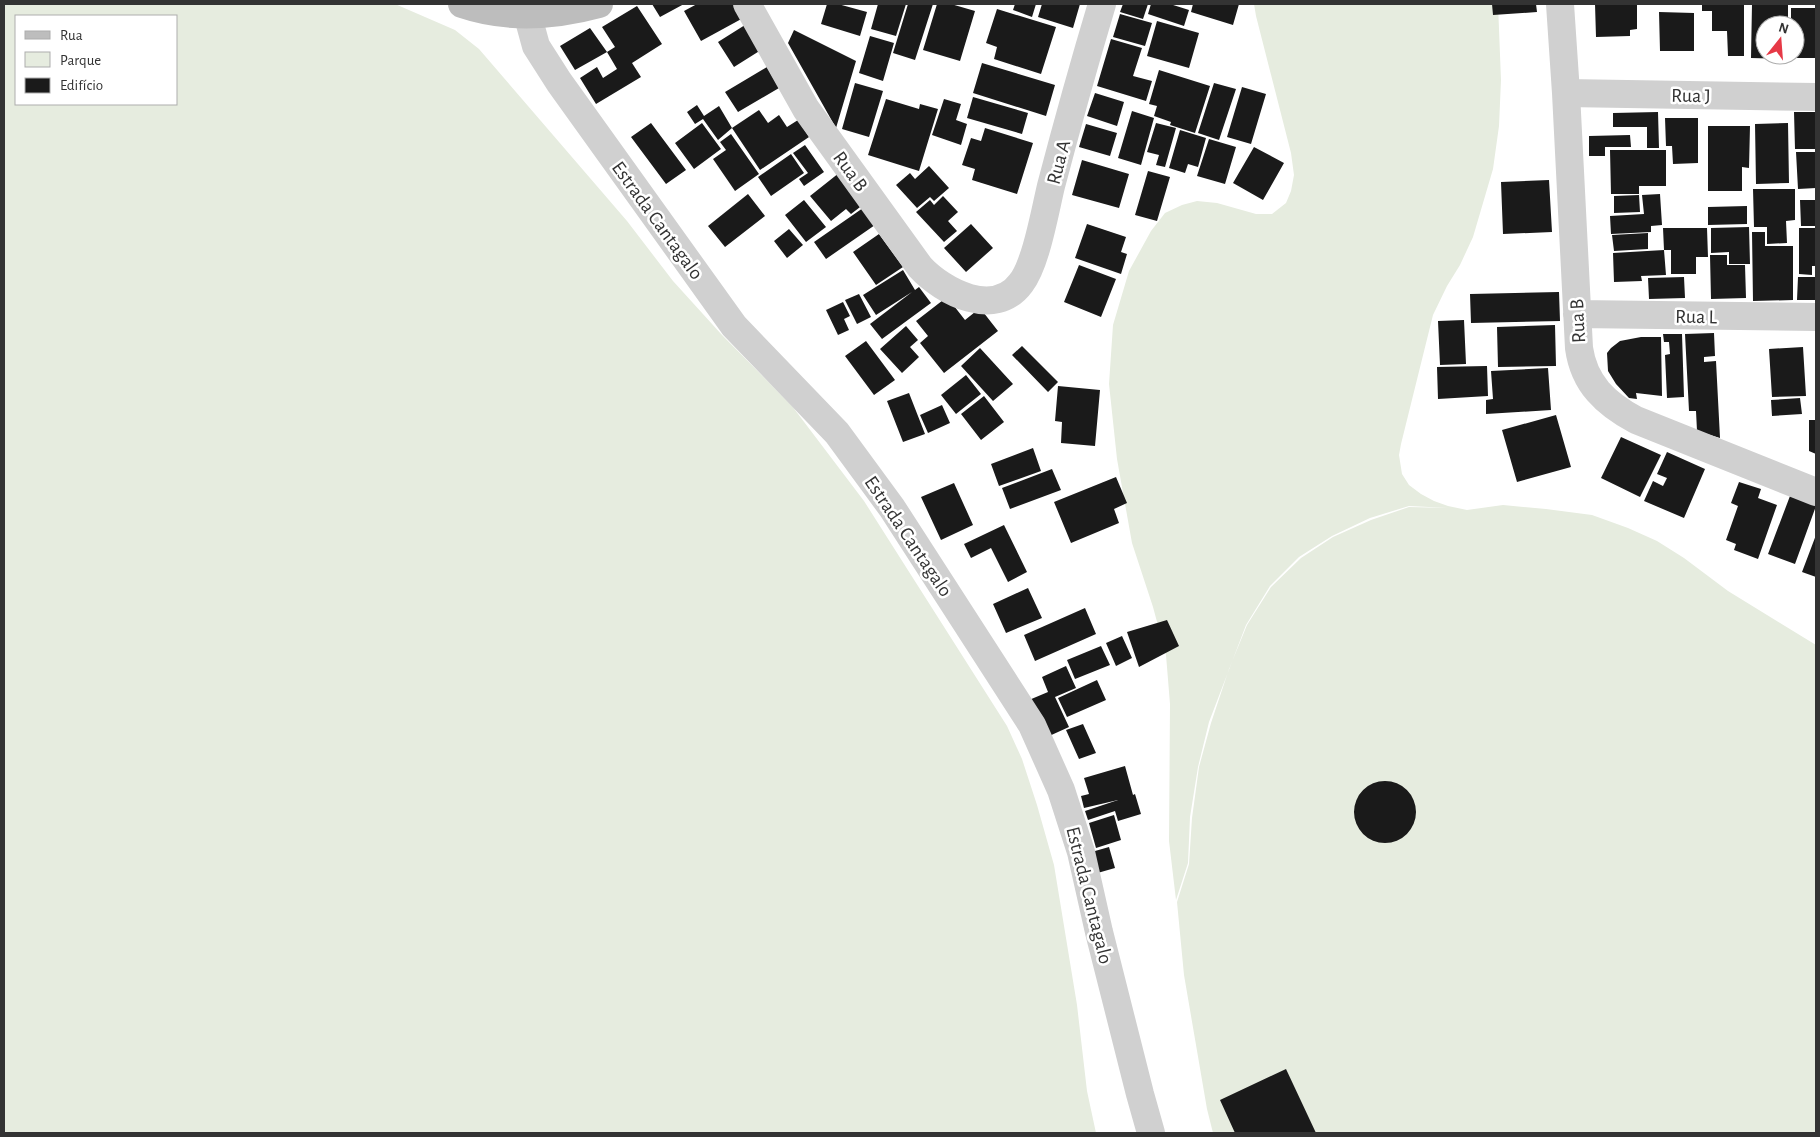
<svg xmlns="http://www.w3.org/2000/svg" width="1820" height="1137" font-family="'Alegreya Sans',sans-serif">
<rect width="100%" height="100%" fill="#fff"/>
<!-- green -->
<path fill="#e6ecdf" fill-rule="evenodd" d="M 4,4 L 395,4 L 455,30 L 479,49 L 627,221 L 673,281 L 722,335 L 792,406 L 864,501 L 1007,726 L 1022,759 L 1037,805 L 1054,865 L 1077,1005 L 1087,1091 L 1096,1133 L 4,1133 ZM 16,16 L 176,16 L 176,104 L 16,104 Z
M 1254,4 L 1498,4 L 1501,80 L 1499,126 L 1493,169 L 1473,237 L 1460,265 L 1447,286 L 1433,315 L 1401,444 L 1399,455 L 1402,474 L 1409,485 L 1421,494 L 1434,501 L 1448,506 L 1467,510 L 1503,505 L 1546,509 L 1592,515 L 1628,528 L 1657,541 L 1684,558 L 1728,591 L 1816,645 L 1816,1133 L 1213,1133 L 1207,1109 L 1184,975 L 1177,902 L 1189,864 L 1192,818 L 1199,767 L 1211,723 L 1229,669 L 1247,625 L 1271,587 L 1301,558 L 1333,537 L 1371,520 L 1409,507 L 1449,508 L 1409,506 L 1370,518 L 1332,536 L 1299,557 L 1270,586 L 1246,625 L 1209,722 L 1198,767 L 1190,817 L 1188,863 L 1176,900 L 1169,841 L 1170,704 L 1166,655 L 1153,607 L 1132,543 L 1117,459 L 1109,384 L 1113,325 L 1129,271 L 1151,231 L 1165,213 L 1182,205 L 1197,201 L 1217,203 L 1256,214 L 1272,214 L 1286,203 L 1291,191 L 1294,175 L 1291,153 L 1256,16 Z"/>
<!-- building -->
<path fill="#1a1a1a" d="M 652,4 L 684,4 L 660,17 Z
M 697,4 L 738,4 L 745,17 L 701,41 L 684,11 Z
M 827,4 L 838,4 L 867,12 L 860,36 L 821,24 Z
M 878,4 L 906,4 L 896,36 L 871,29 Z
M 908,4 L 933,4 L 915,60 L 893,53 Z
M 937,4 L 951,4 L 975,11 L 960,61 L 923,50 Z
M 1015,4 L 1036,4 L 1032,17 L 1013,10 Z
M 1042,4 L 1080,4 L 1073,28 L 1038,17 Z
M 1123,4 L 1148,4 L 1143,19 L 1120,12 Z
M 1151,4 L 1170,4 L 1189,10 L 1184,26 L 1148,14 Z
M 1193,4 L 1239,4 L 1233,25 L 1191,12 Z
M 1492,4 L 1536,4 L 1537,12 L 1493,15 Z
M 1595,4 L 1637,4 L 1637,29 L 1630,30 L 1630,36 L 1596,37 Z
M 1702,4 L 1744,4 L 1744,56 L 1728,56 L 1727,31 L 1712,31 L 1712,11 L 1702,11 Z
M 1752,4 L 1788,4 L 1788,25 L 1765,25 L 1765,55 L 1788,55 L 1788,59 L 1751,58 Z
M 637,6 L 662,44 L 632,63 L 641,77 L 596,104 L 580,78 L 597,67 L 603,78 L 617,69 L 607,52 L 615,47 L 602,27 Z
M 1791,8 L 1816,8 L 1816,58 L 1791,58 L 1791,55 L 1795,55 L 1795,25 L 1791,25 Z
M 997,9 L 1056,27 L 1041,74 L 994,59 L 997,47 L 986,43 Z
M 1659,12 L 1694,13 L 1694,51 L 1660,51 Z
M 1120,14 L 1152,23 L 1145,46 L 1113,37 Z
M 1157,21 L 1199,33 L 1189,68 L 1147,56 Z
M 745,25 L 761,50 L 734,67 L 718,42 Z
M 590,28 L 607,52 L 575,70 L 560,46 Z
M 794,30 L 856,61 L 836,128 L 788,43 Z
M 870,36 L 894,43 L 883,81 L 859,73 Z
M 1111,39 L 1142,48 L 1133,76 L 1152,81 L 1146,101 L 1097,86 Z
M 982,63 L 1055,85 L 1046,116 L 973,93 Z
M 767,67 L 779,88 L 738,112 L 725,92 Z
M 1159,70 L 1210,86 L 1195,133 L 1170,125 L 1171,122 L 1154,116 L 1157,106 L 1149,104 Z
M 855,83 L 883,91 L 869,137 L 842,129 Z
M 1214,83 L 1236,89 L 1219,140 L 1198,133 Z
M 1242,87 L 1266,94 L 1251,144 L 1227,137 Z
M 1095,93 L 1124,102 L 1117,126 L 1087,116 Z
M 973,97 L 1028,113 L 1022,134 L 967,118 Z
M 886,99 L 919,109 L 920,104 L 938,109 L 919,171 L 868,155 Z
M 944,99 L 961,104 L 956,120 L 967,124 L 961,145 L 932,135 Z
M 697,105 L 704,116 L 719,106 L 732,128 L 718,140 L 703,119 L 695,124 L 687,112 Z
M 759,110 L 768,123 L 779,115 L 787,127 L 798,120 L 809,137 L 760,170 L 732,128 Z
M 1132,111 L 1154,118 L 1141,165 L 1118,158 Z
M 1658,112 L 1659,148 L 1647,148 L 1647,127 L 1613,127 L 1613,113 Z
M 1794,112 L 1816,112 L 1816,149 L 1795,149 Z
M 1665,118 L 1698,118 L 1698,163 L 1673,164 L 1672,146 L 1666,146 Z
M 651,123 L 686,170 L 666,184 L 631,137 Z
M 702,123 L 721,149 L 694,169 L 675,143 Z
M 1156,123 L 1176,128 L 1165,167 L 1156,165 L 1159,155 L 1147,152 Z
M 1788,123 L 1789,183 L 1756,184 L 1755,124 Z
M 1086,124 L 1117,133 L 1110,156 L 1079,147 Z
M 1708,126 L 1750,126 L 1749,168 L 1742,167 L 1742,191 L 1708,191 Z
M 985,128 L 1033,143 L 1017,194 L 972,180 L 975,169 L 962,165 L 971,138 L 981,141 Z
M 1180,130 L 1206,138 L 1198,167 L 1188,164 L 1185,173 L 1169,168 Z
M 731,134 L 759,174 L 735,191 L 713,159 L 726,150 L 720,142 Z
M 1630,135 L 1631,147 L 1605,147 L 1605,156 L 1589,156 L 1589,136 Z
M 1209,139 L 1236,147 L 1225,184 L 1197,176 Z
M 805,145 L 824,172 L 804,186 L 799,179 L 808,173 L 793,153 Z
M 1254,147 L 1284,163 L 1263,200 L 1233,183 Z
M 1610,150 L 1666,150 L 1666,186 L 1639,186 L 1639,194 L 1611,194 Z
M 1796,152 L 1816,152 L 1816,188 L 1798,189 Z
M 791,154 L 804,173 L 771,196 L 758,177 Z
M 1082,160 L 1129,174 L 1119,208 L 1072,195 Z
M 929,166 L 949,188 L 934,201 L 930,197 L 917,208 L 896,185 L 910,173 L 915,179 Z
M 1148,171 L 1170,177 L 1157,221 L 1135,215 Z
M 839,173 L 864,204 L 851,214 L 846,209 L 831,221 L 810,196 Z
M 1549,180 L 1552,232 L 1503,234 L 1501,182 Z
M 1753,189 L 1795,189 L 1795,220 L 1786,221 L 1787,243 L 1767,244 L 1767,227 L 1754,227 Z
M 748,194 L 765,216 L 725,247 L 708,226 Z
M 1660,194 L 1662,225 L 1651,226 L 1651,232 L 1611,234 L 1610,216 L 1644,214 L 1642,195 Z
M 1639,195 L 1640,212 L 1614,213 L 1614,196 Z
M 943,196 L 958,212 L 948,221 L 957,231 L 944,242 L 916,212 L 930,200 L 934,205 Z
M 804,200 L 826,227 L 806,242 L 785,215 Z
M 1800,200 L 1816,200 L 1816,226 L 1801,226 Z
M 1747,206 L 1747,224 L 1708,225 L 1708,207 Z
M 863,208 L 875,225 L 826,259 L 814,242 Z
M 971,224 L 993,248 L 966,272 L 944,248 Z
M 1087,224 L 1126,237 L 1121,252 L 1127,254 L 1121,274 L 1075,258 Z
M 1749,227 L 1750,264 L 1729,264 L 1729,252 L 1711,253 L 1711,228 Z
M 1663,228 L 1707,228 L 1708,257 L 1696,257 L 1696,274 L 1671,274 L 1671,250 L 1664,250 Z
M 1799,228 L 1816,228 L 1816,266 L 1812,266 L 1812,275 L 1799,274 Z
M 789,229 L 803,245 L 787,258 L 774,241 Z
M 1752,232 L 1765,232 L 1765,246 L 1793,246 L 1793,300 L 1753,301 Z
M 1648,233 L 1648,249 L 1614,251 L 1612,235 Z
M 879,234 L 903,267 L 876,285 L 853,252 Z
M 1664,250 L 1666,275 L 1641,276 L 1642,281 L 1614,282 L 1613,253 Z
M 1710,255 L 1727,255 L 1727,265 L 1745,265 L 1746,298 L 1711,299 Z
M 1079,265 L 1116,279 L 1101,317 L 1064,302 Z
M 903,270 L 915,290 L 919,287 L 931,303 L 882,339 L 870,324 L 912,292 L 876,315 L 863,295 Z
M 1684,277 L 1685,298 L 1649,299 L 1648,278 Z
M 1798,277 L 1816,277 L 1816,300 L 1797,300 Z
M 1559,292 L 1560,321 L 1471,323 L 1470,294 Z
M 859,294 L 871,317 L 857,324 L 845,300 Z
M 947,297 L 965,320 L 980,308 L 998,331 L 944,373 L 920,343 L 928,336 L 916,321 Z
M 843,302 L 850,316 L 844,319 L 849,330 L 838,335 L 826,310 Z
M 1464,320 L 1466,364 L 1440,365 L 1438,321 Z
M 1555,325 L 1556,366 L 1498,367 L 1497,327 Z
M 906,326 L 918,340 L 910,347 L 919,357 L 902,373 L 880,349 Z
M 1714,333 L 1715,356 L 1704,357 L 1704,362 L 1716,361 L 1720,438 L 1697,431 L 1696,411 L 1689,411 L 1685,334 Z
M 1663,334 L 1682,334 L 1684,397 L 1667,398 L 1665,355 L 1670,354 L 1669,342 L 1664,342 Z
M 1641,337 L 1661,337 L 1662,396 L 1636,393 L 1637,399 L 1629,398 L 1616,384 L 1608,371 L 1607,353 L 1611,348 L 1620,341 Z
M 866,341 L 895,380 L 874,395 L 845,356 Z
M 1022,346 L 1058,382 L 1048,392 L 1012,355 Z
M 1803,347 L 1806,396 L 1772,397 L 1769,349 Z
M 980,348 L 1013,384 L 993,401 L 961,366 Z
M 1487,366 L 1488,396 L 1438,399 L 1437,367 Z
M 1548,368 L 1551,410 L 1486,414 L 1486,400 L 1493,399 L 1491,371 Z
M 966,375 L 981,394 L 956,414 L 941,395 Z
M 1058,386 L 1100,390 L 1095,446 L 1061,443 L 1062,422 L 1055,421 Z
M 909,393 L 925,434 L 903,442 L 887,401 Z
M 984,396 L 1004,422 L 981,440 L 961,414 Z
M 1800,398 L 1802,414 L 1772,416 L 1771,400 Z
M 942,405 L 950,423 L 928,433 L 920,415 Z
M 1556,415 L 1571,467 L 1517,482 L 1502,430 Z
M 1809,420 L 1816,420 L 1816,454 L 1809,451 Z
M 1621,437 L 1661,455 L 1640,497 L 1601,478 Z
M 1033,448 L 1041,471 L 999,486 L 991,464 Z
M 1667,452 L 1705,469 L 1684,518 L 1644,501 L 1653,481 L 1663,486 L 1667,478 L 1657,474 Z
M 1052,469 L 1061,490 L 1010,509 L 1002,488 Z
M 1116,477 L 1127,503 L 1114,509 L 1119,523 L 1071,543 L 1054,502 Z
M 1739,482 L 1761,489 L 1758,498 L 1777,505 L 1758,559 L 1734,550 L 1736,544 L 1726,540 L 1738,506 L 1731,503 Z
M 954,483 L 973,525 L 941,540 L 921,497 Z
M 1790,496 L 1816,506 L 1795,564 L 1768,554 Z
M 1004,525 L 1027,572 L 1008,582 L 991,548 L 971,558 L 964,544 Z
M 1816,535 L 1816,577 L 1802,572 Z
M 1028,588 L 1042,618 L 1006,633 L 993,604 Z
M 1085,608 L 1096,634 L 1035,661 L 1024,635 Z
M 1167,620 L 1179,646 L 1139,667 L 1127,632 Z
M 1122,636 L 1132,658 L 1116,666 L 1106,643 Z
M 1101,646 L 1110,665 L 1075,679 L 1067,660 Z
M 1066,666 L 1076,688 L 1055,697 L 1069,727 L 1047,737 L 1029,700 L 1048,692 L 1042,677 Z
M 1097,680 L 1106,700 L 1067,717 L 1058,698 Z
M 1083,724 L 1096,753 L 1079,759 L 1066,730 Z
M 1125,766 L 1133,795 L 1135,794 L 1141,814 L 1118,821 L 1115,811 L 1088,820 L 1085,811 L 1118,800 L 1084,808 L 1081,796 L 1089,794 L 1084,778 Z
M1354 812a31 31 0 1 1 62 0a31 31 0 1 1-62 0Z
M 1114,815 L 1121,840 L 1096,848 L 1089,823 Z
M 1109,847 L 1115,868 L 1094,874 L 1088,853 Z
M 1286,1069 L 1316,1133 L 1235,1133 L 1220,1100 Z"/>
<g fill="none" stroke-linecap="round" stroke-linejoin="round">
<!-- street -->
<path stroke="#d0d0d0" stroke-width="28" d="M 747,4 L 806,109 L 920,267 C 943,292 995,319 1021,283 C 1036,264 1045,211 1051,186 C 1067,125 1084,64 1102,4
M 1560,4 L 1566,93 L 1579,348 C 1584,384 1606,404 1636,420 L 1816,492
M 527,13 L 536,46 L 559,82 L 734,326 L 837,433 L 892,508 L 1032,725 L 1061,790 L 1081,852 L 1099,932 L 1140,1094 L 1151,1133
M 1566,93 L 1816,97
M 1577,314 L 1816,317"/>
<!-- secondary -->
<path stroke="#bdbdbd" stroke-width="28" d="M 462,4 C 506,19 555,16 599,4"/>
</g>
<g text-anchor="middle" stroke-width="5" stroke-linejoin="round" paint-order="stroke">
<!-- street labels -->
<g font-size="20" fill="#333" stroke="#fff">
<text transform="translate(1691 95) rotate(1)" y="7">Rua J</text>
<text transform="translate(1058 162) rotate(-75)" y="7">Rua A</text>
<text transform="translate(851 171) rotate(54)" y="7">Rua B</text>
<text transform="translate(658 220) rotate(54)" y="7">Estrada Cantagalo</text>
<text transform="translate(1696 316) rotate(1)" y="7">Rua L</text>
<text transform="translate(1577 321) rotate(-93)" y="7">Rua B</text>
<text transform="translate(909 536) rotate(56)" y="7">Estrada Cantagalo</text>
<text transform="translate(1090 895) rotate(76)" y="7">Estrada Cantagalo</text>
</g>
</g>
<!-- border -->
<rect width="1820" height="1137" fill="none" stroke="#333333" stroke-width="10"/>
<!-- legend -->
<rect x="15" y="15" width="162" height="90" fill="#ffffff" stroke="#adadad"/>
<rect x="25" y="31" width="25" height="8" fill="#bdbdbd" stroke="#adadad"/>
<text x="60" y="40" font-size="15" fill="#333333">Rua</text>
<rect x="25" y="52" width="25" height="15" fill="#e6ecdf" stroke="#adadad"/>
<text x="60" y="65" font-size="15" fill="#333333">Parque</text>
<rect x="25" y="78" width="25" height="15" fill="#1a1a1a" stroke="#adadad"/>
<text x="60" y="90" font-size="15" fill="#333333">Edifício</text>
<!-- north arrow -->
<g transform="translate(1780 40) rotate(17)"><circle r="24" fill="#ffffff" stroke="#adadad"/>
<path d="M0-4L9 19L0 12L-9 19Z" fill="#e63946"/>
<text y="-8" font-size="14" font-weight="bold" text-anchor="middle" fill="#333333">N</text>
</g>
</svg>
